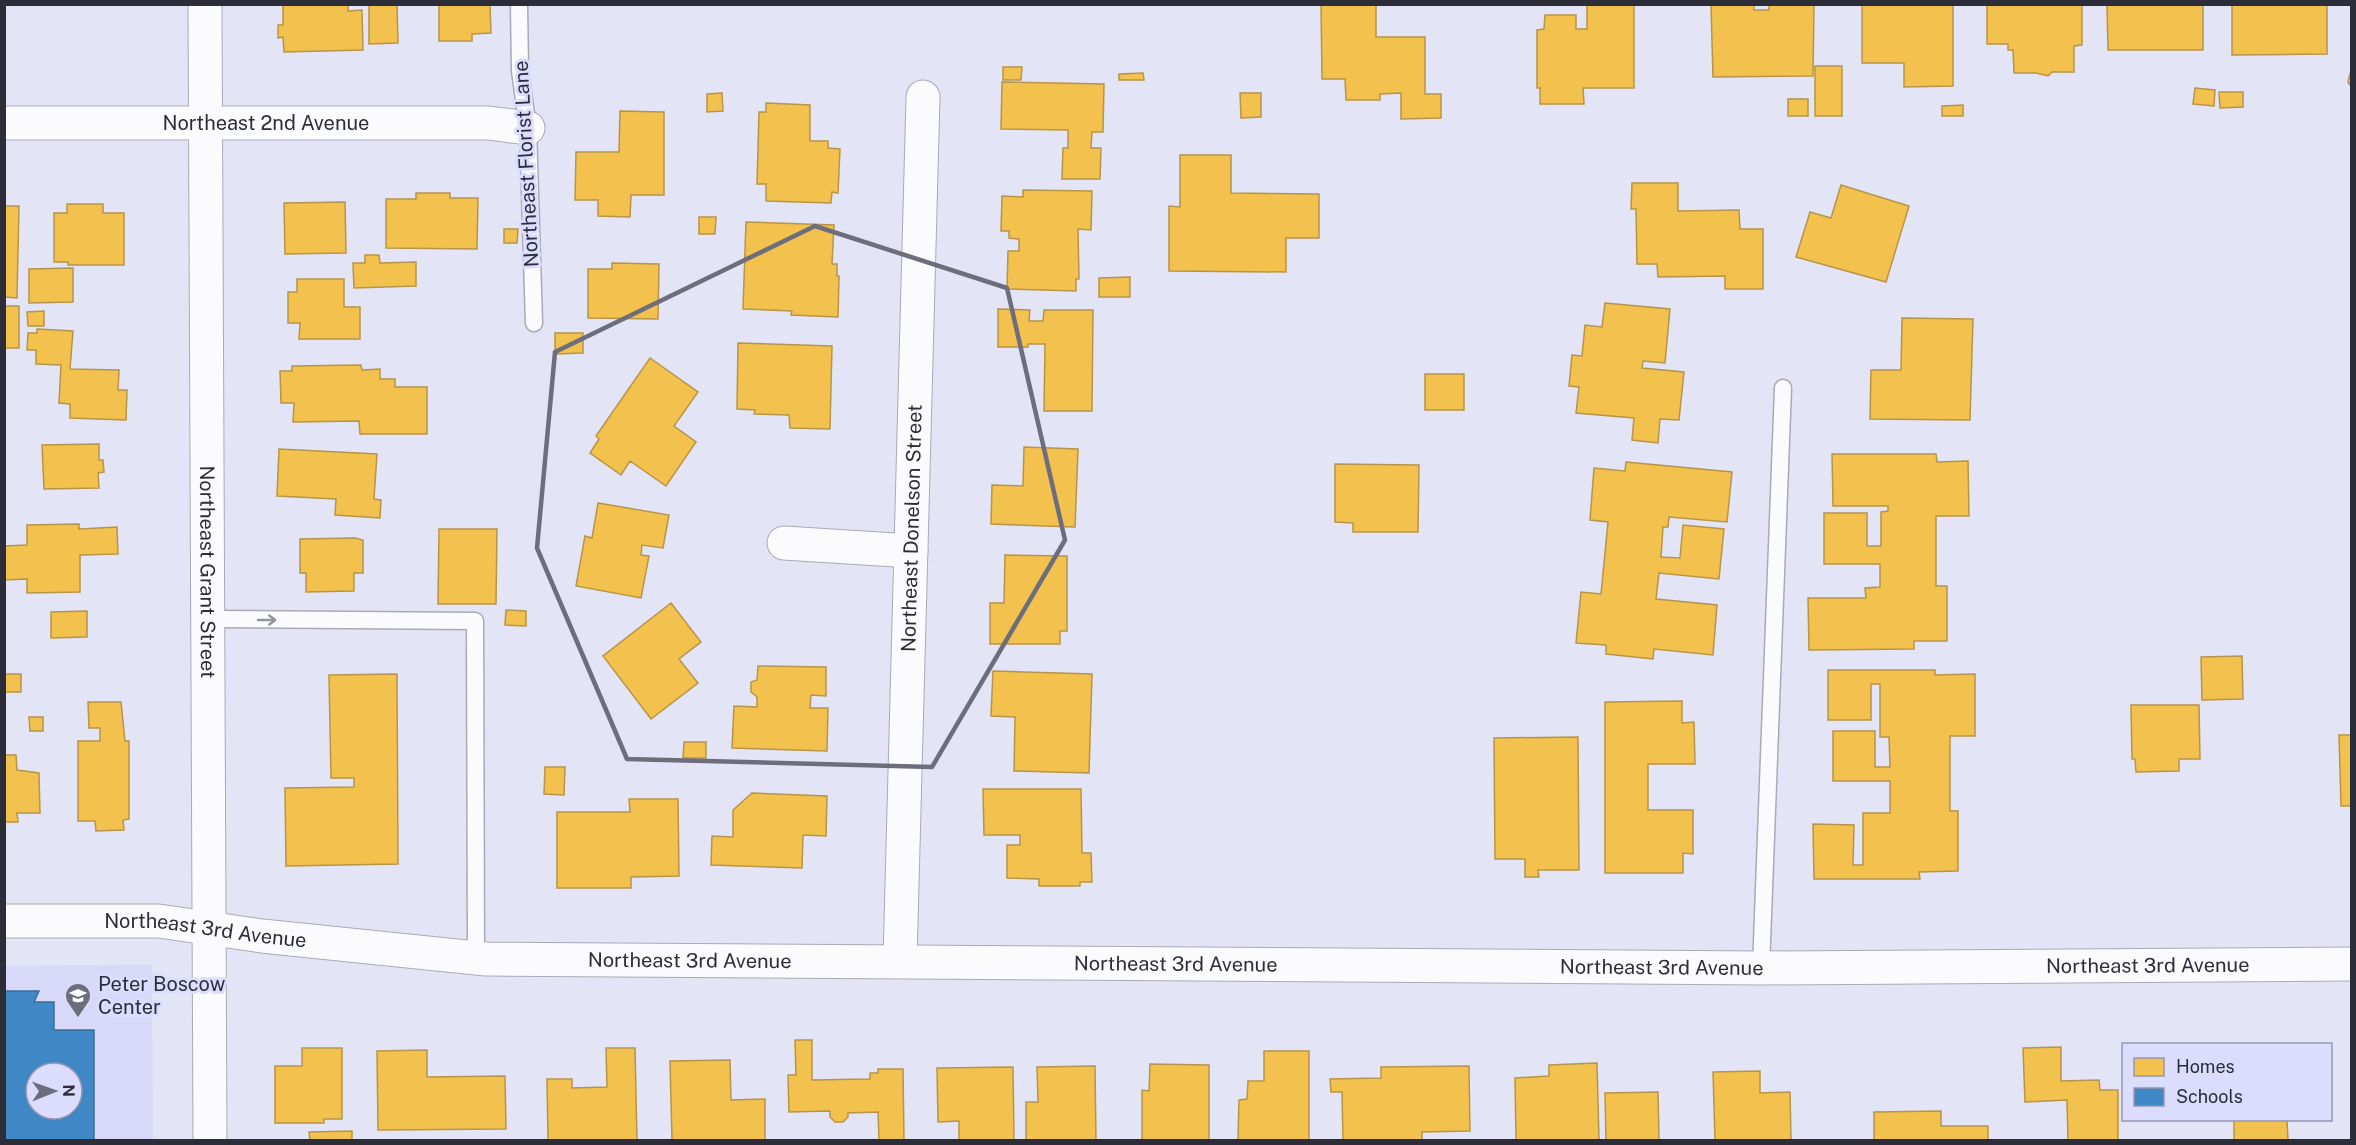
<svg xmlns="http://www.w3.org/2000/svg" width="2356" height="1145" font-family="'Public Sans',sans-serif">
<rect width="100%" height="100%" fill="#e4e4f7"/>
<!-- built -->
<path fill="#d8d8f8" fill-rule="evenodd" d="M 152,965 L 153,1140 L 5,1140 L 4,966 ZM 36,1073 L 72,1073 L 72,1109 L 36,1109 Z"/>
<!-- homes -->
<path fill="#f2c14e" stroke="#b79548" stroke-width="1.5" d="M 283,4 L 348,4 L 348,11 L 362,10 L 363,50 L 284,52 L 283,37 L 278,38 L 278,25 L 283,25 Z
M 369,4 L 397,4 L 398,43 L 369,44 Z
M 439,4 L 490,4 L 491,33 L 472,34 L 472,41 L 439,41 Z
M 1321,4 L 1376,4 L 1376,37 L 1425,37 L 1425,94 L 1441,94 L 1441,118 L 1401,119 L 1401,93 L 1380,94 L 1380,100 L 1346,100 L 1345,79 L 1322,79 Z
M 1587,4 L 1634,4 L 1634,88 L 1583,88 L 1584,104 L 1540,104 L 1540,88 L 1537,88 L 1537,30 L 1544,29 L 1545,15 L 1576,15 L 1576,29 L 1587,29 Z
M 1754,4 L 1754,10 L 1769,10 L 1769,4 L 1814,4 L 1813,76 L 1713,77 L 1711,5 Z
M 1862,4 L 1953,4 L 1953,86 L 1904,87 L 1904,63 L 1862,63 Z
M 1987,4 L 2082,4 L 2082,45 L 2074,46 L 2074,72 L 2052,72 L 2048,76 L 2036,73 L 2014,73 L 2013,50 L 2008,50 L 2008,44 L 1987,44 Z
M 2107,4 L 2203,4 L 2203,50 L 2108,50 Z
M 2232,4 L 2327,4 L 2327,54 L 2232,55 Z
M 1815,66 L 1842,66 L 1842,116 L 1815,116 Z
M 2352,66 L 2352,88 L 2348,82 Z
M 1003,67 L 1022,67 L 1021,80 L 1003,80 Z
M 1143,73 L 1144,80 L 1119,80 L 1119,74 Z
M 1002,82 L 1104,84 L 1103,132 L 1092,132 L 1091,148 L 1101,148 L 1100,179 L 1062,179 L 1063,148 L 1068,148 L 1068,130 L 1001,129 Z
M 2195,88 L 2215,90 L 2214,106 L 2193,104 Z
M 2219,92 L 2243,92 L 2243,107 L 2220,108 Z
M 722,93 L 723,111 L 707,112 L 707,94 Z
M 1240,93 L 1261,93 L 1261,117 L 1241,118 Z
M 1788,99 L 1808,99 L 1808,116 L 1788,116 Z
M 766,103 L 810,105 L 810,141 L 828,141 L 828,148 L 840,149 L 838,193 L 832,192 L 831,203 L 766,201 L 766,184 L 757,184 L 759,112 L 766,112 Z
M 1963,105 L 1963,116 L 1942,116 L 1942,106 Z
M 620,111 L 664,112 L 664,195 L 631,195 L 630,217 L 598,216 L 598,200 L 575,200 L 576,152 L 619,152 Z
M 1180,155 L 1231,155 L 1231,193 L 1319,194 L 1319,238 L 1286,238 L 1286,272 L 1169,271 L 1169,206 L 1180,207 Z
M 1632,183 L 1678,183 L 1678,211 L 1739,210 L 1740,229 L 1763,229 L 1763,289 L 1725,289 L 1725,276 L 1658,277 L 1657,264 L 1637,264 L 1636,209 L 1631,209 Z
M 1841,185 L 1909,206 L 1886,282 L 1796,257 L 1810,212 L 1831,218 Z
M 1023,190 L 1092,191 L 1091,230 L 1078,229 L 1079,279 L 1076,279 L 1076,291 L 1007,289 L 1008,251 L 1019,251 L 1019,239 L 1009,238 L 1009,231 L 1001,231 L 1002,196 L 1023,197 Z
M 416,193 L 450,193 L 450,198 L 478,198 L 477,249 L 386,248 L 386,199 L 416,199 Z
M 345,202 L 346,253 L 285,254 L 284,203 Z
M 67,204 L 103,204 L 103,213 L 124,213 L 124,265 L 68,265 L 68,262 L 54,262 L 54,213 L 67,213 Z
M 4,206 L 19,206 L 17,298 L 4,297 Z
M 699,217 L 716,217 L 715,234 L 699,234 Z
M 746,222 L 834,225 L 832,264 L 837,264 L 837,276 L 839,276 L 838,317 L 791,315 L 792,311 L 743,309 Z
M 504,229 L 518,229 L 517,243 L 504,243 Z
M 365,255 L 379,255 L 380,263 L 416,262 L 416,286 L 354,288 L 353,263 L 365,263 Z
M 612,263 L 659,264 L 658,319 L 588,318 L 588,269 L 612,269 Z
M 73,268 L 73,302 L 29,303 L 29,269 Z
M 1130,277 L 1130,297 L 1099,297 L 1099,278 Z
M 297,279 L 344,279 L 344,307 L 360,307 L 360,339 L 299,339 L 300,323 L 288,323 L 288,292 L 297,292 Z
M 1605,303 L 1670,309 L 1665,363 L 1643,361 L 1642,368 L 1684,372 L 1679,420 L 1660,419 L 1658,443 L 1632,440 L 1634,418 L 1576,413 L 1579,387 L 1569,386 L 1572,355 L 1582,356 L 1585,325 L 1602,327 Z
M 4,306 L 19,306 L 19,348 L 4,348 Z
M 998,309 L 1030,310 L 1029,321 L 1043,321 L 1044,310 L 1093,310 L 1092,411 L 1044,411 L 1045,344 L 1028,344 L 1028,347 L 998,347 Z
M 44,311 L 44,326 L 28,326 L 27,312 Z
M 1902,318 L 1973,319 L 1970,420 L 1870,419 L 1871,370 L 1901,370 Z
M 37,329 L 73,331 L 70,369 L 119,370 L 118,390 L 127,390 L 126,420 L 70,418 L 70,404 L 59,403 L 61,365 L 36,364 L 36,350 L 27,350 L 28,333 L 37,333 Z
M 555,333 L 583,333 L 583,353 L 555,354 Z
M 738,343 L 832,346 L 830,429 L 790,428 L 789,415 L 754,414 L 755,410 L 737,409 Z
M 650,358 L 698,392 L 674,426 L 696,442 L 666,486 L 630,461 L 621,475 L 590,453 L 599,439 L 596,436 Z
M 361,365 L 362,370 L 380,369 L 380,379 L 395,379 L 395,387 L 427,387 L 427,434 L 360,434 L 359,421 L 293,422 L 294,403 L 281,403 L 280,371 L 292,371 L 292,366 Z
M 1425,374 L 1464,374 L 1464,410 L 1425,410 Z
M 99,444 L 99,460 L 103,460 L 104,472 L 98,473 L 99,488 L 44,489 L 42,445 Z
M 1024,447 L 1078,449 L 1075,527 L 991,524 L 992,485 L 1023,486 Z
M 279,449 L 377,454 L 374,499 L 381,500 L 380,518 L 335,515 L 336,499 L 277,496 Z
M 1832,454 L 1936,454 L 1937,462 L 1968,461 L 1969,516 L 1936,516 L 1936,586 L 1947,586 L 1947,641 L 1914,641 L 1914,649 L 1809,650 L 1808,598 L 1866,598 L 1865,588 L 1880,587 L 1880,564 L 1824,564 L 1824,513 L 1867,513 L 1867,546 L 1881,546 L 1881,512 L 1888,511 L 1888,506 L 1833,506 Z
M 1626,462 L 1732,472 L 1727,522 L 1669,517 L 1668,527 L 1663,527 L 1661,557 L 1680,558 L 1683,525 L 1724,529 L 1719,579 L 1659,573 L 1656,599 L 1717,605 L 1713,655 L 1654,649 L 1653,659 L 1606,654 L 1606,645 L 1576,643 L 1581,592 L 1601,594 L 1608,522 L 1590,520 L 1594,468 L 1625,471 Z
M 1335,464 L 1419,465 L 1418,532 L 1353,532 L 1353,523 L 1335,522 Z
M 598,503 L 669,515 L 663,548 L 642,545 L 641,555 L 649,556 L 641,598 L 576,586 L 585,536 L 592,538 Z
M 79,524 L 79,529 L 117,527 L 118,554 L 80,555 L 80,592 L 27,593 L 27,579 L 4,580 L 4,546 L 27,545 L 27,525 Z
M 439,529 L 497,529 L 496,604 L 438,604 Z
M 355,538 L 363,540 L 363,573 L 354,573 L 354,591 L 306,592 L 306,573 L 300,573 L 300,539 Z
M 1005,555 L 1067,556 L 1067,631 L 1060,631 L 1060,644 L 990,644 L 990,603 L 1004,603 Z
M 671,603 L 701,642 L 679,659 L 698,683 L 651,719 L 603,656 Z
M 506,610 L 526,611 L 526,626 L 505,625 Z
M 87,611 L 87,637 L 51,638 L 51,612 Z
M 2242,656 L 2243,699 L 2202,700 L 2201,657 Z
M 758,666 L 826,667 L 826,696 L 811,695 L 810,708 L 828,708 L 827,751 L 732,748 L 734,706 L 757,707 L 757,697 L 751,692 L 751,682 L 757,680 Z
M 1828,670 L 1935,670 L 1935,675 L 1975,674 L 1975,736 L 1950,736 L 1950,811 L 1958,811 L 1958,871 L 1919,872 L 1920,879 L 1814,879 L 1813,824 L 1854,825 L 1853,865 L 1863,865 L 1863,813 L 1890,813 L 1890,781 L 1833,781 L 1833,731 L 1875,731 L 1875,767 L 1890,767 L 1889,737 L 1880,737 L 1880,684 L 1871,684 L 1871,720 L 1828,720 Z
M 993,671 L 1092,674 L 1089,773 L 1014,771 L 1015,717 L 991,716 Z
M 4,674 L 21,674 L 21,692 L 5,692 Z
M 397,674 L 398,864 L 286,866 L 285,788 L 354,787 L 354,778 L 331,778 L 329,675 Z
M 1682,701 L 1682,723 L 1694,722 L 1695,764 L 1648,764 L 1648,810 L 1693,810 L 1693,854 L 1683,853 L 1683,873 L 1605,873 L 1605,702 Z
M 88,702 L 121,702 L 125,741 L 129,741 L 129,819 L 123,820 L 124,830 L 96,831 L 95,821 L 78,821 L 78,741 L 100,741 L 100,728 L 89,728 Z
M 2131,705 L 2199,705 L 2200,759 L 2179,759 L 2179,771 L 2136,772 L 2135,759 L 2132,759 Z
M 29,717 L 43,717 L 43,731 L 30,731 Z
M 2339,735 L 2352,735 L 2352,806 L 2341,806 Z
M 1578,737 L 1579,870 L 1538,870 L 1539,877 L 1525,877 L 1525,859 L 1495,859 L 1494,738 Z
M 684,742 L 706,742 L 706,758 L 683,758 Z
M 4,755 L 16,755 L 17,770 L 39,773 L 40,813 L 17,813 L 18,822 L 4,822 Z
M 545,767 L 565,767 L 564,795 L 544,794 Z
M 983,789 L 1081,789 L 1082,853 L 1091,853 L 1092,882 L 1080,882 L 1080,886 L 1039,886 L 1039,879 L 1007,878 L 1007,845 L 1020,845 L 1020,835 L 984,835 Z
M 752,793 L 827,796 L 826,836 L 803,835 L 802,868 L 711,865 L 712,836 L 733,837 L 733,810 Z
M 629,799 L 678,799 L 679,876 L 631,877 L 631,888 L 557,888 L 557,812 L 630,812 Z
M 795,1040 L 812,1040 L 812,1080 L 870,1079 L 870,1073 L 878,1073 L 878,1069 L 903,1069 L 904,1140 L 879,1140 L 878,1112 L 848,1113 L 848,1117 L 843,1122 L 835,1122 L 830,1117 L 830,1111 L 789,1112 L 788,1075 L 796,1075 Z
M 2061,1047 L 2061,1081 L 2099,1080 L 2100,1090 L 2118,1090 L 2118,1140 L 2068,1140 L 2067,1100 L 2025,1102 L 2023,1048 Z
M 302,1048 L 342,1048 L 342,1119 L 324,1119 L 324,1123 L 275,1123 L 275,1066 L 302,1066 Z
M 606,1048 L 635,1048 L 637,1140 L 548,1140 L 547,1079 L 572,1079 L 572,1088 L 607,1087 Z
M 427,1050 L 427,1077 L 505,1076 L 506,1129 L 378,1130 L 377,1051 Z
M 1264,1051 L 1309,1051 L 1309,1140 L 1238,1140 L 1239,1100 L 1247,1099 L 1248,1081 L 1264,1081 Z
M 730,1060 L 731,1100 L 765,1099 L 765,1140 L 672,1140 L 670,1061 Z
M 1597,1063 L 1599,1140 L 1516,1140 L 1515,1078 L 1549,1076 L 1549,1065 Z
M 1150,1064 L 1209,1065 L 1209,1140 L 1142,1140 L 1142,1090 L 1149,1091 Z
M 1095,1066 L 1096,1140 L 1026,1140 L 1026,1102 L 1038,1102 L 1037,1067 Z
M 1469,1066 L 1470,1131 L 1422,1132 L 1422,1140 L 1343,1140 L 1342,1092 L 1331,1092 L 1330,1079 L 1381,1078 L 1381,1067 Z
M 1013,1067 L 1014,1140 L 959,1140 L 959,1121 L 938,1122 L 937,1068 Z
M 1760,1071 L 1760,1093 L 1790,1092 L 1791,1140 L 1715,1140 L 1713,1072 Z
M 1658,1092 L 1659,1140 L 1606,1140 L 1605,1093 Z
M 1941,1111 L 1941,1126 L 1988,1126 L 1988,1140 L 1874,1140 L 1874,1112 Z
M 2234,1120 L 2287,1120 L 2288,1140 L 2320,1140 L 2234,1140 Z
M 352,1131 L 352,1140 L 310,1140 L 309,1132 Z"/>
<!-- schools -->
<path fill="#3f88c5" stroke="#3a6d9b" stroke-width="1.5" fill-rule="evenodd" d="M 4,991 L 39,991 L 34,1002 L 54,1002 L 54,1030 L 94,1030 L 94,1140 L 4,1140 ZM 36,1073 L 72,1073 L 72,1109 L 36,1109 Z"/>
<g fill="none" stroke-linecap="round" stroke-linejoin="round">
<defs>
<path id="lane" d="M 519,4 L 520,71 L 528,128 L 534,323
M 208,619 L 475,621 L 476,958
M 1761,968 L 1783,388"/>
<g id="street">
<path id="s1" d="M 4,123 L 488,123 L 528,128"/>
<path d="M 784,543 L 911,551"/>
<path id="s2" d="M 4,921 L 159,921 L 262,936 L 486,959 L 1761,968 L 2352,964"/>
<path id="s3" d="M 900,960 L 923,97"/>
</g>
<g id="secondary">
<path id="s4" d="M 205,4 L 210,1140"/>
</g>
</defs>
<!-- lane casing -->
<use href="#lane" stroke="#a9a9b7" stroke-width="19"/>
<!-- street casing -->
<use href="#street" stroke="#a9a9b7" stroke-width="35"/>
<!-- secondary casing -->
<use href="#secondary" stroke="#a9a9b7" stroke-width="35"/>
<!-- lane -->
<use href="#lane" stroke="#fbfbfe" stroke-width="16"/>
<!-- street -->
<use href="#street" stroke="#fbfbfe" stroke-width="33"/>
<!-- secondary -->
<use href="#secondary" stroke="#fbfbfe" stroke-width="33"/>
</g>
<!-- one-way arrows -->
<defs><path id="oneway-shaft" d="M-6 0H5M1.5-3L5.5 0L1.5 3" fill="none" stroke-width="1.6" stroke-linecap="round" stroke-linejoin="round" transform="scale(1.5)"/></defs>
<use stroke="#94949c" href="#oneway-shaft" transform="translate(267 620)"/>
<!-- marked area -->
<path fill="none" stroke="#6d6d7c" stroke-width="4.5" stroke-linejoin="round" d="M 815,226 L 1007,288 L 1065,540 L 932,767 L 627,759 L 537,548 L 555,352 Z"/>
<!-- icons -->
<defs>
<symbol id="school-pin" viewBox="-11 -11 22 30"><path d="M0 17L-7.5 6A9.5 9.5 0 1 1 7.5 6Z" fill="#6d6d7c" stroke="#dcdcff"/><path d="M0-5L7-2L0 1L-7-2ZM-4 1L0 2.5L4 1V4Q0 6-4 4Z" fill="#fff"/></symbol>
</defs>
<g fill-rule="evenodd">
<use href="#school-pin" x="63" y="981" width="30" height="40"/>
</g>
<g text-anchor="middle" stroke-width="6" stroke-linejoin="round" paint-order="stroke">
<!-- street labels -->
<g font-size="20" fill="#2d2d3a" stroke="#dcdcff">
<text dy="7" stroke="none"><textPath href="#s1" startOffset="262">Northeast 2nd Avenue</textPath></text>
<text transform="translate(526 164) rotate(-93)" y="7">Northeast Florist Lane</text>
<text dy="7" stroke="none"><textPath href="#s3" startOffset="432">Northeast Donelson Street</textPath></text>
<text dy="7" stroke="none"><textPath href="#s4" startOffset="568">Northeast Grant Street</textPath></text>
<text dy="7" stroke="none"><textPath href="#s2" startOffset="202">Northeast 3rd Avenue</textPath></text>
<text dy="7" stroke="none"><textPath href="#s2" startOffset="688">Northeast 3rd Avenue</textPath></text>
<text dy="7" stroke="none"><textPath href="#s2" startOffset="1174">Northeast 3rd Avenue</textPath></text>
<text dy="7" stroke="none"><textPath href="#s2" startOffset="2146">Northeast 3rd Avenue</textPath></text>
<text dy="7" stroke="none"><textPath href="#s2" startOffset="1660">Northeast 3rd Avenue</textPath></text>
</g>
<!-- poi labels -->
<g font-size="20" fill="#2d2d3a" stroke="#dcdcff" text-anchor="start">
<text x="98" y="991">Peter Boscow<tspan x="98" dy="23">Center</tspan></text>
</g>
</g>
<!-- border -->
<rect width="2356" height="1145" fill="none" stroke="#2d2d3a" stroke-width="12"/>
<!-- legend -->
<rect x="2122" y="1043" width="210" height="78" fill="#dcdcff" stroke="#9696b0" stroke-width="1.5"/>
<rect x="2134" y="1058" width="30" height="18" fill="#f2c14e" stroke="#9696b0" stroke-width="1.5"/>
<text x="2176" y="1073" font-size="18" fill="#2d2d3a">Homes</text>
<rect x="2134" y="1088" width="30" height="18" fill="#3f88c5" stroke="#9696b0" stroke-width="1.5"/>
<text x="2176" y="1103" font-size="18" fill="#2d2d3a">Schools</text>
<!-- north arrow -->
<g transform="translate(54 1091) rotate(89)"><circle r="28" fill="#dcdcff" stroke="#9696b0" stroke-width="1.5"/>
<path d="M0-4.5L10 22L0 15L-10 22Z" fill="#6d6d7c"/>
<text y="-9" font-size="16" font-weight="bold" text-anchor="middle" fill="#2d2d3a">N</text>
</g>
</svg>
